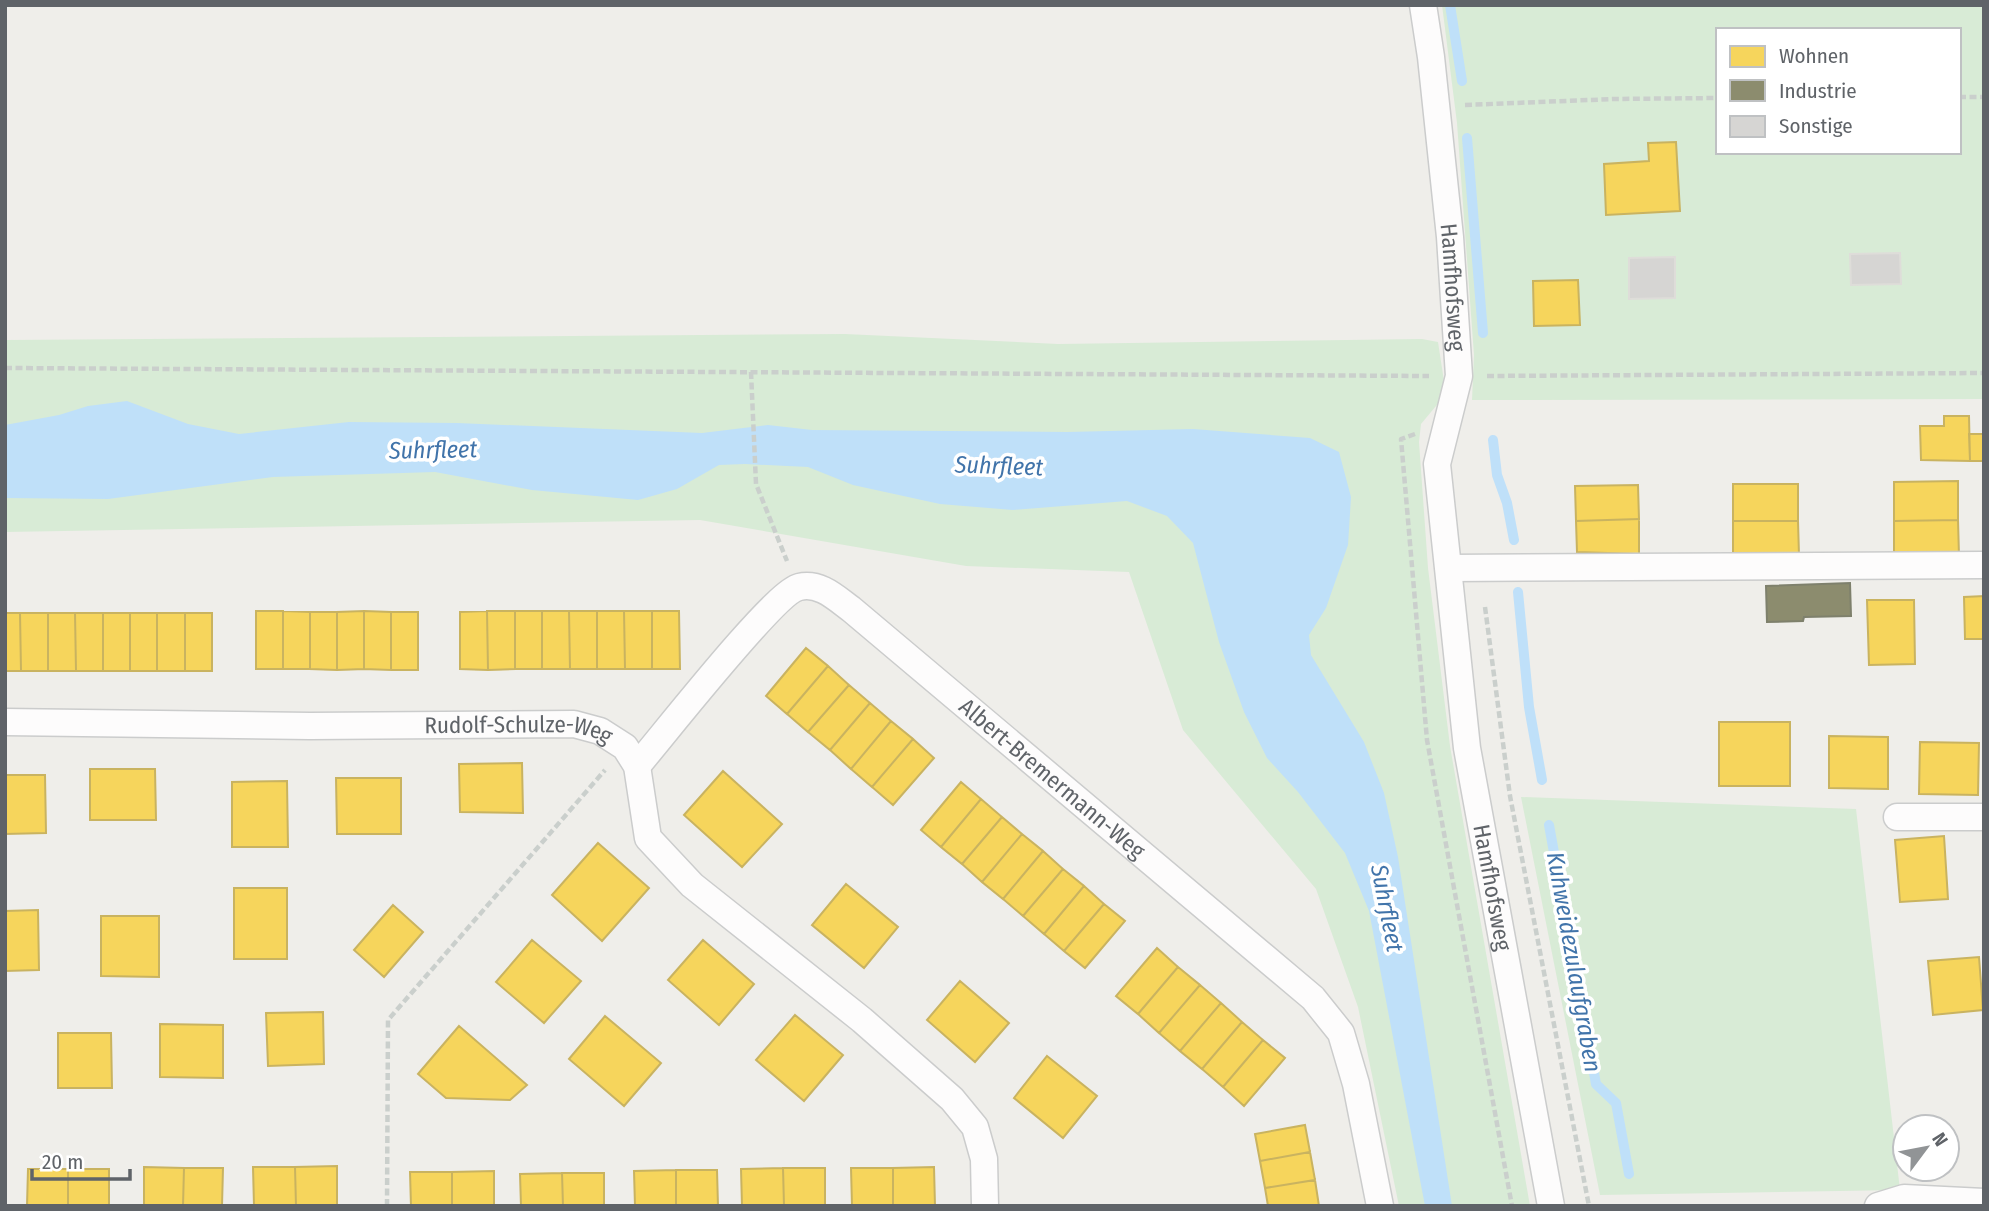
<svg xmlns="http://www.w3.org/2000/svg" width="1989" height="1211" font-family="'Fira Sans Condensed',sans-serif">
<rect width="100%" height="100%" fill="#efeeea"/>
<!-- green -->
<path fill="#d8ebd6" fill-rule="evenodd" d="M 1442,5 L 1984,5 L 1984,399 L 1472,400 L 1474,355 L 1457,123 ZM 1718,30 L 1959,30 L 1959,152 L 1718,152 Z
M 845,334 L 1058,344 L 1422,339 L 1438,342 L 1446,394 L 1421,424 L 1419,442 L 1428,568 L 1450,746 L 1530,1206 L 1399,1206 L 1358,1007 L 1316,889 L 1183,730 L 1129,572 L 966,566 L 700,520 L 5,532 L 5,340 Z
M 1521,797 L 1856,809 L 1900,1190 L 1600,1195 Z"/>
<!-- water -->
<path fill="#bfe0f9" d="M 127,401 L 188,424 L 239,434 L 349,422 L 457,423 L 702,433 L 768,425 L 812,430 L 1067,432 L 1193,429 L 1310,438 L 1339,452 L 1351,497 L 1348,545 L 1326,608 L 1309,635 L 1311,655 L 1364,742 L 1384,793 L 1398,857 L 1452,1206 L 1425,1206 L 1369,911 L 1345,853 L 1298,792 L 1267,758 L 1244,712 L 1219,642 L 1193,543 L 1167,516 L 1127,501 L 1013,510 L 940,504 L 853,485 L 808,467 L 745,464 L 719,465 L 677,489 L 638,500 L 532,490 L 435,472 L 273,477 L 108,499 L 5,498 L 5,425 L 59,415 L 88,406 Z"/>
<!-- homes -->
<path fill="#f6d55c" stroke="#c9b360" stroke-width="2" d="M 1676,142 L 1680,211 L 1606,215 L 1604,164 L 1649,161 L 1648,143 Z
M 1578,280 L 1580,325 L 1534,326 L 1533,281 Z
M 1944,416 L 1969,416 L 1970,461 L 1921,460 L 1920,426 L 1944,426 Z
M 1969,434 L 1984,434 L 1984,461 L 1970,461 Z
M 1958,481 L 1958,520 L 1894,521 L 1894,482 Z
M 1733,484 L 1798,484 L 1798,521 L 1733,521 Z
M 1638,485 L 1639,519 L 1576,521 L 1575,486 Z
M 1639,519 L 1639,554 L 1577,552 L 1576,521 Z
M 1958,520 L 1959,556 L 1894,556 L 1894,521 Z
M 1733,521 L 1798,521 L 1799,555 L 1733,555 Z
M 1984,596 L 1984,639 L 1965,639 L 1964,597 Z
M 1867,600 L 1914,600 L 1915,664 L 1869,665 Z
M 256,611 L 283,611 L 283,669 L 256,669 Z
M 283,611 L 310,612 L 310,669 L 283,669 Z
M 364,611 L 364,669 L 337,670 L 337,612 Z
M 364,611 L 391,612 L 391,670 L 364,669 Z
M 487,611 L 488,670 L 460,669 L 460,612 Z
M 487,611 L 515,611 L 515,669 L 488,670 Z
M 515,611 L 542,611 L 542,669 L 515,669 Z
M 542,611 L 569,611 L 570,669 L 542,669 Z
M 569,611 L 597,611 L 597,669 L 570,669 Z
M 597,611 L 624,611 L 625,669 L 597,669 Z
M 624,611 L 652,611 L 652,669 L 625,669 Z
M 652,611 L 679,611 L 680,669 L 652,669 Z
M 310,612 L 337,612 L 337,670 L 310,669 Z
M 391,612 L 418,612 L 418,670 L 391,670 Z
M 5,613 L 20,613 L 21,671 L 5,671 Z
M 20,613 L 48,613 L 48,671 L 21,671 Z
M 48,613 L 75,613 L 76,671 L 48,671 Z
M 75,613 L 103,613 L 103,671 L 76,671 Z
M 103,613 L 130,613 L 130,671 L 103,671 Z
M 130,613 L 157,613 L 157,671 L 130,671 Z
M 157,613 L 185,613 L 185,671 L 157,671 Z
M 185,613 L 212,613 L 212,671 L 185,671 Z
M 806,648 L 828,666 L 787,714 L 766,696 Z
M 828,666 L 849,685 L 808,732 L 787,714 Z
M 849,685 L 870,703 L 830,750 L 808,732 Z
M 870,703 L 891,721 L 851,769 L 830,750 Z
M 891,721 L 913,739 L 872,787 L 851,769 Z
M 1719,722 L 1790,722 L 1790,786 L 1719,786 Z
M 1829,736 L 1888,737 L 1888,789 L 1829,788 Z
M 913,739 L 934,758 L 893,805 L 872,787 Z
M 1920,742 L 1979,743 L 1978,795 L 1919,794 Z
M 522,763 L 523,813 L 460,812 L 459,764 Z
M 90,769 L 155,769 L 156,820 L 90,820 Z
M 723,771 L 782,824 L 742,867 L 684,815 Z
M 5,775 L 45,775 L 46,833 L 5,834 Z
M 336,778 L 401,778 L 401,834 L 337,834 Z
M 287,781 L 288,847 L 232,847 L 232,782 Z
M 961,782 L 981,799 L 941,847 L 921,830 Z
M 981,799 L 1002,817 L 962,864 L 941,847 Z
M 1002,817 L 1022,834 L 982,882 L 962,864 Z
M 1022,834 L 1043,851 L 1003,899 L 982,882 Z
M 1944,836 L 1948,899 L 1900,902 L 1895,840 Z
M 598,843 L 649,888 L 602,941 L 552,895 Z
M 1043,851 L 1063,869 L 1023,916 L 1003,899 Z
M 1063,869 L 1084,886 L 1044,934 L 1023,916 Z
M 846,884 L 898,927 L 864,968 L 812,925 Z
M 1084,886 L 1104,904 L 1064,951 L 1044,934 Z
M 234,888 L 287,888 L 287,959 L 234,959 Z
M 1104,904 L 1125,921 L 1085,968 L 1064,951 Z
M 393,905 L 423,932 L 384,977 L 354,950 Z
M 38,910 L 39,970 L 5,971 L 5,911 Z
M 101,916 L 159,916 L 159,977 L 101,976 Z
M 532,940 L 581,981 L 544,1023 L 496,982 Z
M 703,940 L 754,984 L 719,1025 L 668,980 Z
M 1157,948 L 1178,967 L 1138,1014 L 1116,996 Z
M 1979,957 L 1983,1010 L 1933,1015 L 1928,961 Z
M 1178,967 L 1200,985 L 1159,1033 L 1138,1014 Z
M 960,981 L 1009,1023 L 975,1062 L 927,1020 Z
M 1200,985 L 1221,1003 L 1180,1051 L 1159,1033 Z
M 1221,1003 L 1242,1022 L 1202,1069 L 1180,1051 Z
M 323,1012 L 324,1064 L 268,1066 L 266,1013 Z
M 795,1015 L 843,1055 L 804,1101 L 756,1060 Z
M 605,1016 L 661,1063 L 624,1106 L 569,1059 Z
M 1242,1022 L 1263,1040 L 1223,1087 L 1202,1069 Z
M 160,1024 L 223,1025 L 223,1078 L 160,1077 Z
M 459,1026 L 527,1085 L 510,1100 L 446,1098 L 418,1074 Z
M 58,1033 L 111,1033 L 112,1088 L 58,1088 Z
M 1263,1040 L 1285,1058 L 1244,1106 L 1223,1087 Z
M 1047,1056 L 1097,1096 L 1063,1138 L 1014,1098 Z
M 1305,1125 L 1310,1152 L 1260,1161 L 1255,1134 Z
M 1310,1152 L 1315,1180 L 1265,1188 L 1260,1161 Z
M 337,1166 L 337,1206 L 296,1206 L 295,1167 Z
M 144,1167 L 184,1168 L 183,1206 L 144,1206 Z
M 253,1167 L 295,1167 L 296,1206 L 254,1206 Z
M 934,1167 L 935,1206 L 893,1206 L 893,1168 Z
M 184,1168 L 223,1168 L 222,1206 L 183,1206 Z
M 783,1168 L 784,1206 L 742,1206 L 741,1169 Z
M 783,1168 L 825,1168 L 825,1206 L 784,1206 Z
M 851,1168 L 893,1168 L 893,1206 L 852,1206 Z
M 28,1169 L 68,1169 L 68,1206 L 27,1206 Z
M 68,1169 L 109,1169 L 109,1206 L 68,1206 Z
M 676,1170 L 676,1206 L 635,1206 L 634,1171 Z
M 676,1170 L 717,1170 L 718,1206 L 676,1206 Z
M 494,1171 L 494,1206 L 452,1206 L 452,1172 Z
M 410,1172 L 452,1172 L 452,1206 L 411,1206 Z
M 562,1173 L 563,1206 L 521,1206 L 520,1174 Z
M 562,1173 L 604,1173 L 604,1206 L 563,1206 Z
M 1315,1180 L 1319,1206 L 1268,1206 L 1265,1188 Z"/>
<!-- industry -->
<path fill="#8c8c6e" stroke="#7e806c" stroke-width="2" d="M 1850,583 L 1851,616 L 1804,617 L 1803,621 L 1767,622 L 1766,586 Z"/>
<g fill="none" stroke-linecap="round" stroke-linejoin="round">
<!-- stream -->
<path stroke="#bfe0f9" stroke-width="10" d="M 1450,5 L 1462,81
M 1467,138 L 1483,333
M 1493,440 L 1497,475 L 1507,503 L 1514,540
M 1518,592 L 1529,707 L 1542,780
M 1549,825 L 1596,1084 L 1616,1103 L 1629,1174"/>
</g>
<!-- building -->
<path fill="#d6d5d3" stroke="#deddd9" stroke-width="2" d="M 1900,253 L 1901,284 L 1851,285 L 1850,254 Z
M 1675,257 L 1675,298 L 1629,299 L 1629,258 Z"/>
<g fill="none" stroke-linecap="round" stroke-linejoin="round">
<defs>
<g id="minor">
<path id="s1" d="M 1423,5 L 1431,57 L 1450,237 L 1459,376 L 1437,464 L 1467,748 L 1551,1206"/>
<path d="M 1449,568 L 1984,565"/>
<path id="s2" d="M 5,722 L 310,726 L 574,724 L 600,731 L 625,747 L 637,766 L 648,838 L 692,885 L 862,1020 L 952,1099 L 975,1127 L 984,1159 L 985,1206"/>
<path id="s3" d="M 637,766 C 662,737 774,593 799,587 C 820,582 836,598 851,609 L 1313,998 L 1341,1033 L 1356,1084 L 1380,1206"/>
<path d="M 1897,817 L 1984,817"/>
<path d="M 1878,1206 L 1904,1198 L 1984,1202"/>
</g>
</defs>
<!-- minor casing -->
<use href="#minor" stroke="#cbcccc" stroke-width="29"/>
<!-- path -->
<path stroke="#cacfcc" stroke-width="4.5" stroke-dasharray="7 3.5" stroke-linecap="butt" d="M 1959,97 L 1984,97
M 1465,105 L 1614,99 L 1718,98
M 5,368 L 1429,376
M 751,372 L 756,484 L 787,561
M 1487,376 L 1984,373
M 1415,434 L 1401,439 L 1427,740 L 1512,1206
M 1485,607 L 1510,796 L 1589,1206
M 387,1206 L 388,1020 L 605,770"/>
<!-- minor -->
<use href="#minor" stroke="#fdfcfc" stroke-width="26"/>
</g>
<g text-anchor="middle" stroke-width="7" stroke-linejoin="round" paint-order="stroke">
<!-- street labels -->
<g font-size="23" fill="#5f6368" stroke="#fff">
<text dy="8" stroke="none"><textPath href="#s1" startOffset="284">Hamfhofsweg</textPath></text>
<text dy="8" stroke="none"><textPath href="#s2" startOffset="514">Rudolf-Schulze-Weg</textPath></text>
<text dy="8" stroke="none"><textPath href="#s3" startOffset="564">Albert-Bremermann-Weg</textPath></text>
<text dy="8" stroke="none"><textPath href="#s1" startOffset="891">Hamfhofsweg</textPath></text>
</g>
<!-- water labels -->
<g font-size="24" font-style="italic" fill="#4174aa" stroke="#fff">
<text transform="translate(433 450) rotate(-1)" y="8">Suhrfleet</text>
<text transform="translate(999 466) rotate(2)" y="8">Suhrfleet</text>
<text transform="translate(1387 908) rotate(79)" y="8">Suhrfleet</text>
<text transform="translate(1574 962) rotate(80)" y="8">Kuhweidezulaufgraben</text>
</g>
</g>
<!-- border -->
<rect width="1989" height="1211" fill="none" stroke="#5f6368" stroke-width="14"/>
<!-- legend -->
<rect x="1716" y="28" width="245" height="126" fill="#ffffff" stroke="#bfc1c3" stroke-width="2"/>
<rect x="1730" y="46" width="35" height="21" fill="#f6d55c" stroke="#bfc1c3" stroke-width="2"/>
<text x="1779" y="63" font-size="21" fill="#5f6368">Wohnen</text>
<rect x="1730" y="80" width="35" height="21" fill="#8c8c6e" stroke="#bfc1c3" stroke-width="2"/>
<text x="1779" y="98" font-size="21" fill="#5f6368">Industrie</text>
<rect x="1730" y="116" width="35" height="21" fill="#d6d5d3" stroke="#bfc1c3" stroke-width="2"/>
<text x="1779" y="133" font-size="21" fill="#5f6368">Sonstige</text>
<!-- north arrow -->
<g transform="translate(1926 1148) rotate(58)"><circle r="33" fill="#ffffff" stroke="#bfc1c3" stroke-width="2"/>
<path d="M0-5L12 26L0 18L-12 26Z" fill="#919496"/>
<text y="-10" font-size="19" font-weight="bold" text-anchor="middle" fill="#5f6368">N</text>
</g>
<!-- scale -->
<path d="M32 1169v10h98v-10" fill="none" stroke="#5f6368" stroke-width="3.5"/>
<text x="42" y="1169" font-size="21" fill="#5f6368" stroke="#ffffff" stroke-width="5" paint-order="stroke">20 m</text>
</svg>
